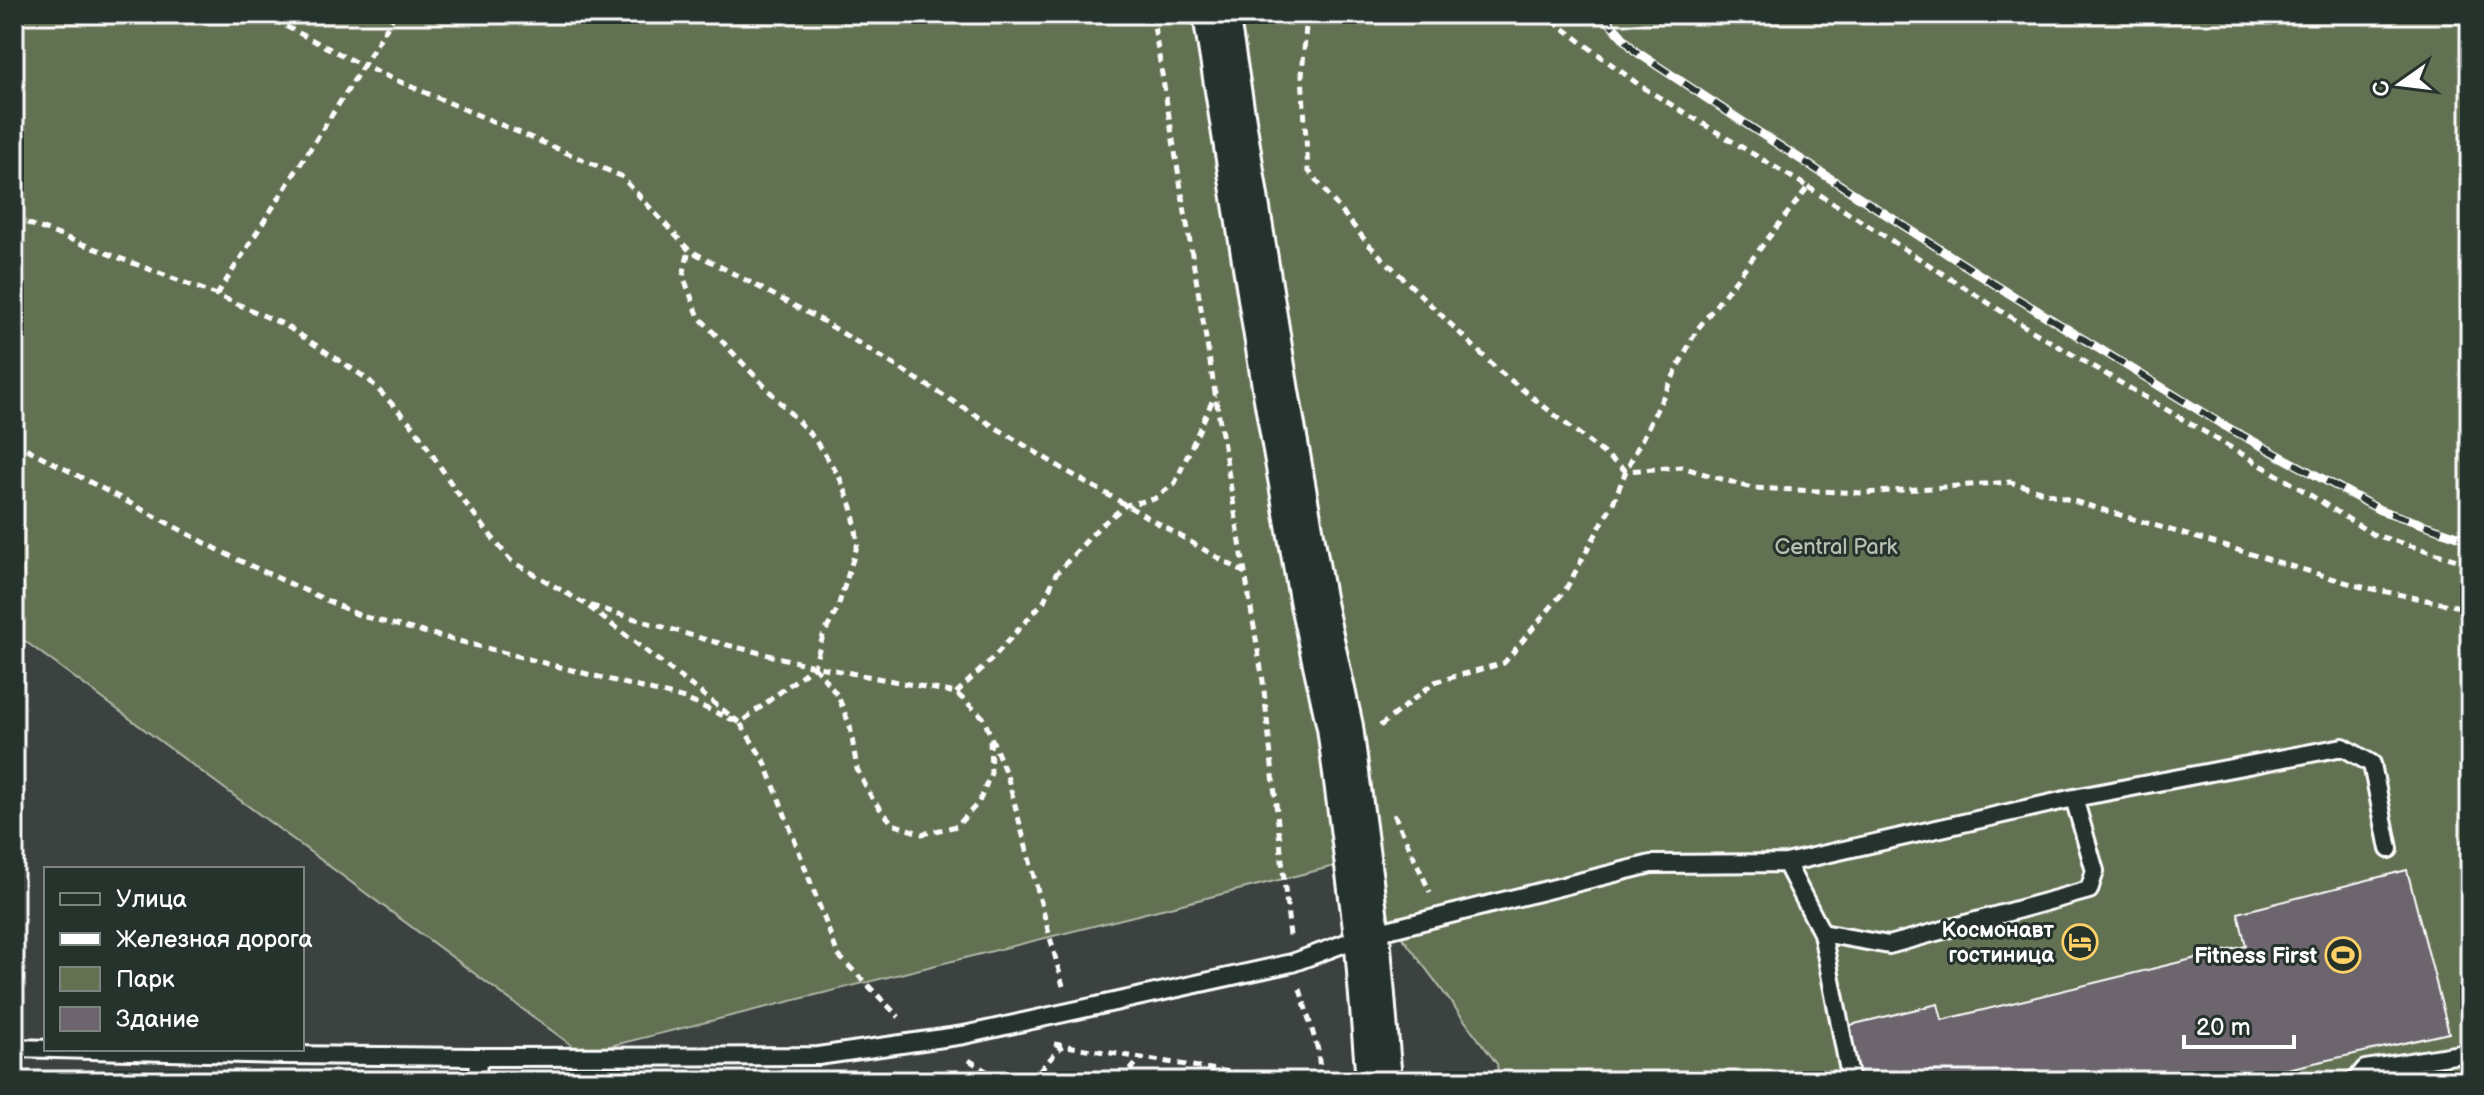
<svg xmlns="http://www.w3.org/2000/svg" width="2484" height="1095" font-family="'Balsamiq Sans',sans-serif">
<rect width="100%" height="100%" fill="#3b4240"/>
<filter id="ink" filterUnits="userSpaceOnUse"><feTurbulence type="fractalNoise" baseFrequency=".0125" numOctaves="2"/><feDisplacementMap in="SourceGraphic" scale="16" xChannelSelector="R" yChannelSelector="G"/><feConvolveMatrix kernelMatrix="1 2 1 2 8 2 1 2 1" color-interpolation-filters="sRGB"/></filter>
<g filter="url(#ink)">
<!-- green -->
<path fill="#647152" stroke="#b2b8a8" stroke-width="2" d="M 14,14 L 2470,14 L 2470,1081 L 1499,1081 L 1497,1064 L 1347,863 L 582,1053 L 14,633 Z"/>
<!-- building -->
<path fill="#6d656d" stroke="#fff" stroke-width="2" d="M 2407,870 L 2449,1033 L 2233,1081 L 1861,1081 L 1846,1026 L 1938,1004 L 1942,1020 L 2246,946 L 2238,913 Z"/>
<g fill="none" stroke-linecap="round" stroke-linejoin="round">
<defs>
<path id="lane" d="M 1786,863 L 1822,933 L 1889,945 L 2089,890 L 2095,871 L 2074,798
M 1822,933 L 1851,1081
M 14,1048 L 283,1055 L 478,1057
M 477,1081 L 478,1057 L 818,1056 L 964,1035 L 1292,963 L 1367,935 L 1651,864 L 1786,863 L 2074,798 L 2343,747 L 2372,764 L 2389,849
M 2355,1081 L 2365,1069 L 2461,1054 L 2470,1063"/>
<path id="secondary" d="M 1216,14 L 1276,392 L 1313,604 L 1340,727 L 1367,935 L 1379,1081"/>
</defs>
<!-- lane casing -->
<use href="#lane" stroke="#fff" stroke-width="22"/>
<!-- secondary casing -->
<use href="#secondary" stroke="#fff" stroke-width="50"/>
<!-- path -->
<path stroke="#fff" stroke-width="5" stroke-dasharray="8 6" stroke-linecap="butt" d="M 395,14 L 363,66 L 621,176 L 689,250 L 821,320 L 1063,469 L 1245,573
M 1152,14 L 1263,681 L 1290,936
M 1307,14 L 1302,75 L 1308,170 L 1369,245 L 1499,371 L 1626,471 L 1696,331 L 1808,187 L 1642,87 L 1544,14
M 1808,187 L 2029,329 L 2293,484 L 2372,534 L 2470,564
M 14,218 L 217,295 L 285,325 L 369,380 L 415,428 L 456,491 L 510,560 L 585,604 L 707,640 L 814,666 L 956,693 L 983,717 L 1008,779 L 1063,986
M 217,295 L 363,66 L 262,14
M 14,442 L 234,558 L 361,616 L 685,699 L 740,723 L 765,762 L 838,955 L 899,1017
M 589,607 L 740,723 L 814,666 L 823,636 L 837,610 L 858,543 L 852,507 L 839,476 L 813,437 L 699,317 L 683,276 L 689,250
M 814,666 L 838,696 L 850,726 L 857,769 L 873,800 L 893,824 L 922,834 L 957,826 L 979,802 L 991,773 L 990,738
M 956,693 L 990,661 L 1044,601 L 1056,574 L 1099,527 L 1126,505 L 1154,499 L 1175,483 L 1215,395
M 1380,726 L 1435,682 L 1504,663 L 1566,589 L 1613,503 L 1626,471 L 1681,467 L 1752,488 L 1864,493 L 2010,482 L 2358,586 L 2470,609
M 1394,814 L 1430,892
M 1300,989 L 1318,1050 L 1321,1081
M 1054,1044 L 1287,1081
M 969,1060 L 1002,1081
M 1030,1081 L 1062,1046
M 1121,1081 L 1141,1058"/>
<!-- lane -->
<use href="#lane" stroke="#26332d" stroke-width="16"/>
<!-- secondary -->
<use href="#secondary" stroke="#26332d" stroke-width="44"/>
<defs>
<path id="rail" d="M 1602,14 L 1635,51 L 1746,124 L 1994,284 L 2223,425 L 2380,510 L 2470,540"/>
</defs>
<!-- rail casing -->
<use href="#rail" stroke="#fff" stroke-width="9"/>
<!-- rail -->
<use href="#rail" stroke="#26332d" stroke-width="6" stroke-dasharray="18" stroke-linecap="butt"/>
</g>
</g>
<!-- icons -->
<defs>
<symbol id="hotel-ring" viewBox="-11 -11 22 22"><circle r="9.5" fill="#26332d" stroke="#ffd166" stroke-width="1.5"/><path d="M-6-4.5h1.5V1H6V5H4.5V3h-9V5H-6ZM-4 0a1.8 1.8 0 1 1 3.6 0ZM.5 0V-2.5h3Q6-2.5 6 0Z" fill="#ffd166"/></symbol>
<symbol id="stadium-ring" viewBox="-11 -11 22 22"><circle r="9.5" fill="#26332d" stroke="#ffd166" stroke-width="1.5"/><path d="M0-5a6.5 5 0 1 0 0 10a6.5 5 0 1 0 0-10ZM-3.5-1.8h7v3.6h-7Z" fill="#ffd166"/></symbol>
</defs>
<g fill-rule="evenodd">
<use href="#hotel-ring" x="2060" y="922" width="40" height="40"/>
<use href="#stadium-ring" x="2323" y="935" width="40" height="40"/>
</g>
<g text-anchor="middle" stroke-width="6" stroke-linejoin="round" paint-order="stroke">
<!-- park labels -->
<g font-size="22" fill="#b9bfb1" stroke="#26332d">
<text x="1836" y="554">Central Park</text>
</g>
<!-- poi labels -->
<g font-size="22" font-weight="bold" fill="#fff" stroke="#26332d" text-anchor="end">
<text x="2054" y="937">Космонавт<tspan x="2054" dy="25">гостиница</tspan></text>
<text x="2317" y="963">Fitness First</text>
</g>
</g>
<!-- margin -->
<rect width="2484" height="1095" fill="none" stroke="#26332d" stroke-width="48"/>
<rect x="24" y="24" width="2436" height="1047" fill="none" stroke="#fff" stroke-width="3" filter="url(#ink)"/>
<!-- legend -->
<rect x="44" y="867" width="260" height="184" fill="#26332d" stroke="#7d8581" stroke-width="2"/>
<rect x="60" y="893" width="40" height="12" fill="#26332d" stroke="#7d8581" stroke-width="2"/>
<text x="116" y="907" font-size="24" fill="#ffffff">Улица</text>
<rect x="60" y="933" width="40" height="12" fill="#ffffff" stroke="#7d8581" stroke-width="2"/>
<text x="116" y="947" font-size="24" fill="#ffffff">Железная дорога</text>
<rect x="60" y="967" width="40" height="24" fill="#647152" stroke="#7d8581" stroke-width="2"/>
<text x="116" y="987" font-size="24" fill="#ffffff">Парк</text>
<rect x="60" y="1007" width="40" height="24" fill="#6d656d" stroke="#7d8581" stroke-width="2"/>
<text x="116" y="1027" font-size="24" fill="#ffffff">Здание</text>
<!-- north arrow -->
<g transform="translate(2400 84) rotate(256)" stroke="#26332d" stroke-width="6" paint-order="stroke">
<path d="M0-6L14 30L0 20L-14 30Z" fill="#ffffff"/>
<text y="-12" font-size="22" font-weight="bold" text-anchor="middle" fill="#ffffff">С</text>
</g>
<!-- scale -->
<path d="M2184 1035v12h110v-12" fill="none" stroke="#ffffff" stroke-width="4"/>
<text x="2196" y="1035" font-size="24" fill="#ffffff" stroke="#26332d" stroke-width="6" paint-order="stroke">20 m</text>
</svg>
